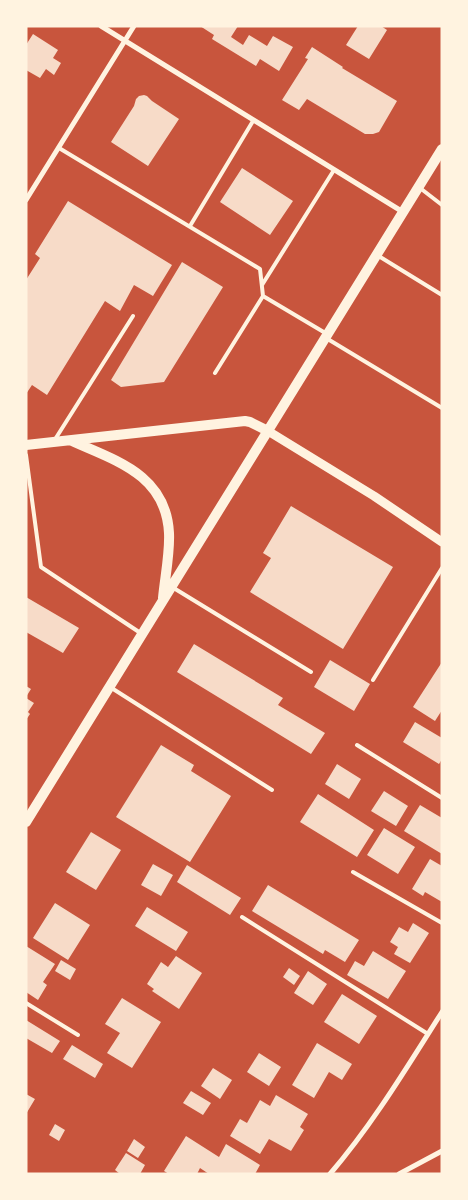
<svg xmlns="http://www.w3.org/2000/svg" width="468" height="1200" font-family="Jost,sans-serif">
<rect width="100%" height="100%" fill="#c8553d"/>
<!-- building -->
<path fill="#f7dbc8" d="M 200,26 L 238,26 L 231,37 L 243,45 L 249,35 L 267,46 L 273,36 L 293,47 L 279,71 L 260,59 L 256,66 L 212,39 L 214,35 Z
M 358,26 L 381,26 L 387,30 L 369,59 L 346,45 Z
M 33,34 L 58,50 L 53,58 L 61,63 L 54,75 L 46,69 L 40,78 L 26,70 L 26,45 Z
M 312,47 L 343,67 L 342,68 L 397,101 L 379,132 L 373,134 L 365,134 L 307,99 L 299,110 L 282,100 L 308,59 L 305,58 Z
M 144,95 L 147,96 L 152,101 L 179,119 L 148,166 L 111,142 L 134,106 L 136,99 L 139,96 Z
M 242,168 L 293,201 L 270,235 L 220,202 Z
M 68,201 L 172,265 L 153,296 L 134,285 L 120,311 L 105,301 L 47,395 L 32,385 L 26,394 L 26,280 L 40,258 L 35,254 Z
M 182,262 L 223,287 L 164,382 L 121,387 L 111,380 Z
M 291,506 L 393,567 L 343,649 L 250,592 L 271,558 L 263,553 Z
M 26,597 L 79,628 L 63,653 L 26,632 Z
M 194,644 L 283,698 L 278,705 L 325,733 L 311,754 L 177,672 Z
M 330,660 L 370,684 L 354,711 L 314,687 Z
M 442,662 L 442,710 L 435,721 L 413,707 Z
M 26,686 L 31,689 L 26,697 Z
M 26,698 L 34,703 L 28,712 L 30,714 L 26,720 Z
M 415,722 L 442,738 L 442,759 L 439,764 L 403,742 Z
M 161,745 L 194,765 L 191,771 L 231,796 L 190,862 L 116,817 Z
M 337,764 L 361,779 L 349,799 L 325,784 Z
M 384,791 L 408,806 L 396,826 L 371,811 Z
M 318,794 L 374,830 L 357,857 L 300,822 Z
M 420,805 L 442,818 L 442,854 L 404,831 Z
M 384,828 L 415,847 L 398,874 L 367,855 Z
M 91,832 L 121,850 L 96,890 L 66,872 Z
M 430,859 L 442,866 L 442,902 L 425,892 L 423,896 L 412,889 Z
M 153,864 L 173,875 L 161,896 L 141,885 Z
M 187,865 L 241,898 L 230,915 L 177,882 Z
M 268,885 L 359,940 L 345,962 L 325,950 L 323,954 L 252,911 Z
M 55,903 L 90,925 L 68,960 L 33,938 Z
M 147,907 L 188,932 L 176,951 L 135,926 Z
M 413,923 L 429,933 L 410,963 L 394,954 L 398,947 L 390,942 L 399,927 L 408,932 Z
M 26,946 L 55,964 L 43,982 L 47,985 L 38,1000 L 26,992 Z
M 373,951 L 406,971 L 388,999 L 347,975 L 355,961 L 364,966 Z
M 176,956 L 202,973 L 179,1009 L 152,991 L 154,989 L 147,984 L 161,962 L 168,967 Z
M 61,960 L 76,969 L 70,980 L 55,971 Z
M 289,968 L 300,976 L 294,985 L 283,977 Z
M 308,971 L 327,984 L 313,1005 L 294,993 Z
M 342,994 L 377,1016 L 359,1044 L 324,1022 Z
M 122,998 L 161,1022 L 132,1068 L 107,1053 L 120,1033 L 105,1024 Z
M 26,1020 L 60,1041 L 52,1053 L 26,1038 Z
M 317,1043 L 352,1064 L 342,1080 L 329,1072 L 314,1098 L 292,1085 Z
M 72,1045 L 103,1064 L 95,1078 L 63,1059 Z
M 259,1053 L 281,1067 L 269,1086 L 247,1072 Z
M 213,1068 L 232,1080 L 220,1099 L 201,1086 Z
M 191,1091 L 211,1103 L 203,1115 L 183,1103 Z
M 26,1094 L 35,1099 L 26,1114 Z
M 276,1095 L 308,1114 L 300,1127 L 304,1130 L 291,1151 L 269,1139 L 260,1154 L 230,1136 L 240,1119 L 247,1123 L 260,1100 L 270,1106 Z
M 55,1124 L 65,1130 L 59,1141 L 49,1135 Z
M 186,1136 L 219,1157 L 226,1144 L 260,1165 L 255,1174 L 209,1174 L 200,1168 L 197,1174 L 169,1174 L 164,1171 Z
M 134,1139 L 145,1147 L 138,1158 L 127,1151 Z
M 126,1153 L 145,1165 L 140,1174 L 120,1174 L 115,1170 Z"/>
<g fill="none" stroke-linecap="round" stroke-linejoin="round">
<!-- service -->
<path stroke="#fff3e0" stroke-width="4" d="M 59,148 L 260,269 L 263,296 L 327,334
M 420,188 L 442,205
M 190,226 L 253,121
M 377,255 L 442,295
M 262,285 L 334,170
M 326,338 L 442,408
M 215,373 L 263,296
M 54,441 L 133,316
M 26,455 L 41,567 L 142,634
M 172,587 L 311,672
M 373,680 L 442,568
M 110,687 L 272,790
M 357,745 L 442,798
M 353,872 L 442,923
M 242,917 L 428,1034
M 26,1003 L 78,1035"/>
<!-- minor -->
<path stroke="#fff3e0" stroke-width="5" d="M 101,26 L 403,212
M 26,200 L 134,26
M 330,1174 C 373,1124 407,1067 442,1012
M 399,1174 L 442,1151"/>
<!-- tertiary -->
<path stroke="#fff3e0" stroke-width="9" d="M 268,431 L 374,496 L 442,542"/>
<!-- secondary -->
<path stroke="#fff3e0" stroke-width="10" d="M 72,441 C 117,461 166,475 169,533 C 170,553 165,577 163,598
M 26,445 L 245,421 L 250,422 L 268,431
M 26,822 L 442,149"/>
</g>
<!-- border -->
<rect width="468" height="1200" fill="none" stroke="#fff3e0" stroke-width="55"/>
</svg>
